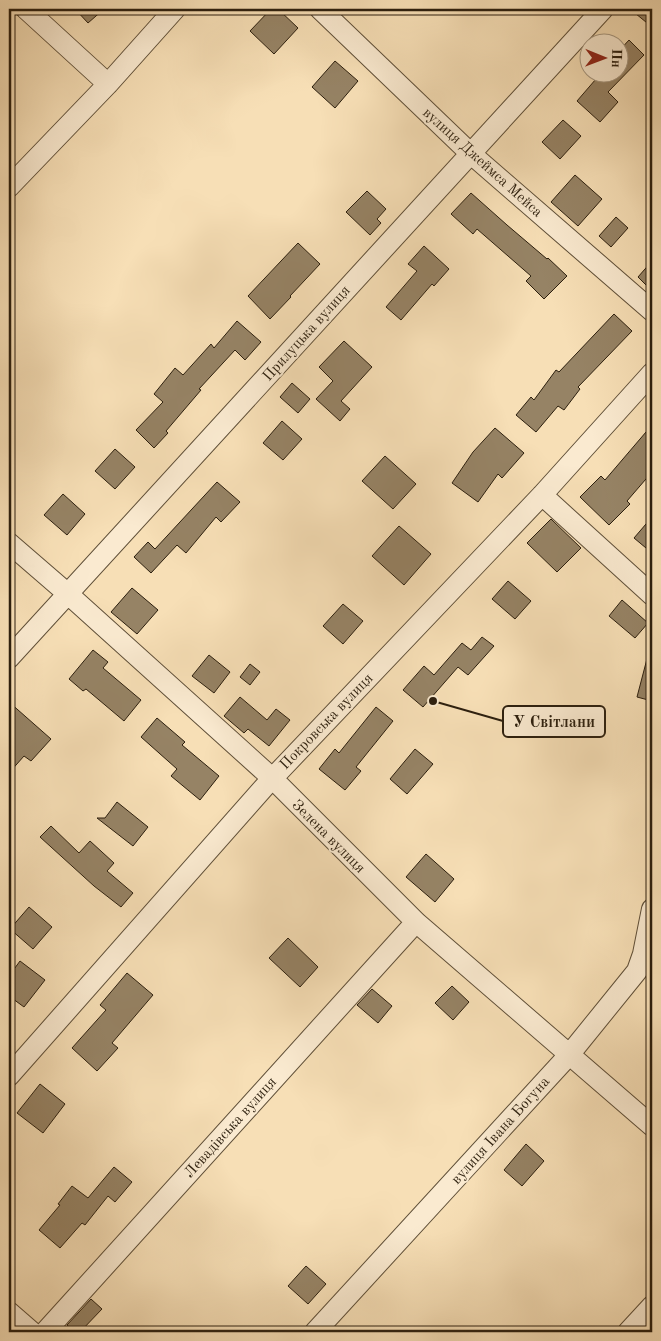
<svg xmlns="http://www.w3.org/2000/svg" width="661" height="1341" font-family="'Old Standard TT',serif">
<rect width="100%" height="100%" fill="#f7dfb6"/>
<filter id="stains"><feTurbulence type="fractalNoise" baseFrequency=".004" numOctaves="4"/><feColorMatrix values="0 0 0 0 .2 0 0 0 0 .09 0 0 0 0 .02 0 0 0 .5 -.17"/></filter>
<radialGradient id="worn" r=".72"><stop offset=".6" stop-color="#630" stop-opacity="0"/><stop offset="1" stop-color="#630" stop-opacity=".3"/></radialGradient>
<!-- building -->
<path fill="#968365" stroke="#2c1f0e" d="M 75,9 L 104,9 L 88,23 Z
M 271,9 L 278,9 L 298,28 L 274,54 L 250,31 Z
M 630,9 L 652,9 L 652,27 Z
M 629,40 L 644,55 L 608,92 L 618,102 L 600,122 L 577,101 L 602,72 L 618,72 L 618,52 Z
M 335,61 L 358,81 L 335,108 L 312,87 Z
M 563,120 L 581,136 L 560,159 L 542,142 Z
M 575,175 L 602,199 L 578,226 L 551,202 Z
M 367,191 L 386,209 L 377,219 L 381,223 L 370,235 L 346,212 Z
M 471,193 L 507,225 L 547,259 L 548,258 L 567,276 L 544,299 L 526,281 L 531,276 L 477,229 L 473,234 L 451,214 Z
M 616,217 L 628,228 L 611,247 L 599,236 Z
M 298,243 L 320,264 L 290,296 L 291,297 L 270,319 L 248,296 Z
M 424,246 L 449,269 L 434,286 L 432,284 L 401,320 L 386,307 L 417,271 L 408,264 Z
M 652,261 L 652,291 L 638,277 Z
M 614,314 L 632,331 L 578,387 L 580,389 L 564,410 L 558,406 L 536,432 L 516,415 L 531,397 L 534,400 L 556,370 L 559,372 Z
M 237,321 L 261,342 L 245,360 L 235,350 L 199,389 L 201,390 L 166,431 L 168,433 L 154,448 L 136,430 L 163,402 L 154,394 L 175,368 L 183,375 L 211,344 L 214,348 Z
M 344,341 L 372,367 L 341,401 L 350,409 L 340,421 L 316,399 L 333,381 L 319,367 Z
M 292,383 L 310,399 L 298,413 L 280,397 Z
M 282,421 L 302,439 L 283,460 L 263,443 Z
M 652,425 L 652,472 L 627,501 L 630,504 L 609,525 L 580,497 L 601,476 L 605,480 Z
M 495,428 L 524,453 L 502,478 L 498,474 L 478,502 L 452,483 L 473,452 Z
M 115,449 L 135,467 L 115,489 L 95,471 Z
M 385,456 L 416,484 L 393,509 L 362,481 Z
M 217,482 L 240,502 L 221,522 L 216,517 L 186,553 L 177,545 L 151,573 L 134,557 L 148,542 L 155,549 Z
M 63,494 L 85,514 L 67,535 L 44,515 Z
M 652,517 L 652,553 L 634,538 Z
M 551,519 L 581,548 L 557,572 L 527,543 Z
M 399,526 L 431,554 L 404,585 L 372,556 Z
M 508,581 L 531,601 L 515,619 L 492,599 Z
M 132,588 L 158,610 L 137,634 L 111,612 Z
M 622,600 L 648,623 L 635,638 L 609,616 Z
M 343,604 L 363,621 L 343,644 L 323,626 Z
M 482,637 L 494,646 L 468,675 L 458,667 L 423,707 L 403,690 L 424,666 L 434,675 L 462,643 L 471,650 Z
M 93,650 L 108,662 L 103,668 L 141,700 L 124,721 L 86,689 L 83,691 L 69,679 Z
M 209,655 L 230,672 L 214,693 L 192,676 Z
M 648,655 L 652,656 L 652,701 L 637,697 Z
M 250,664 L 260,672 L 250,685 L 240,677 Z
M 240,697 L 267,720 L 276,709 L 290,720 L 269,746 L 248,729 L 244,733 L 224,716 Z
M 9,702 L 51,739 L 31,761 L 24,756 L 9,773 Z
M 376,707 L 393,721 L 356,767 L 361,771 L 345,790 L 319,769 L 335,749 L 339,753 Z
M 157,718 L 185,742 L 182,745 L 219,776 L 200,800 L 171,776 L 177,769 L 141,737 Z
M 415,749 L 433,764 L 407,794 L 390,779 Z
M 117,802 L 148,827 L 133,846 L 97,818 L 105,818 Z
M 51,826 L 79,853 L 90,841 L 114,863 L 107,871 L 133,893 L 121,907 L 94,886 L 40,837 Z
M 426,854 L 454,879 L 435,902 L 406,877 Z
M 29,907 L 52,927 L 33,949 L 10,929 Z
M 288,938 L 318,967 L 300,987 L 269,958 Z
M 20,961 L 45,980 L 24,1007 L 9,996 L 9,976 Z
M 127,973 L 153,995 L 112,1043 L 118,1048 L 97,1071 L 72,1048 L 106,1010 L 100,1005 Z
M 452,986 L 469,1002 L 453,1020 L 435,1003 Z
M 372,989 L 392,1006 L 378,1023 L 357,1005 Z
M 40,1084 L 65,1104 L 43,1133 L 17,1113 Z
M 526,1144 L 544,1161 L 522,1186 L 504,1170 Z
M 114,1167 L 132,1182 L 115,1202 L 108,1196 L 85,1225 L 82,1223 L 60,1248 L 39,1230 L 60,1205 L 58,1204 L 72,1186 L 88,1198 Z
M 306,1266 L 326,1284 L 308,1304 L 288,1286 Z
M 91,1299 L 102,1309 L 80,1332 L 75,1332 L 67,1325 Z"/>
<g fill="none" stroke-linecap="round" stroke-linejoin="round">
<defs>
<path id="minor" d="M 26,9 L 108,84
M 320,9 L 470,153 L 652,311
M 9,187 L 108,84 L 175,9
M 542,495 L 652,595
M 9,543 L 68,594 L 272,778 L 416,922 L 652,1126
M 9,658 L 603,9
M 9,1076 L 267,784 L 542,495 L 652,373
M 9,1312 L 32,1332
M 45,1332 L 416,922
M 315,1332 L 569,1055 L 637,971 L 643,954 L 652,909
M 628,1332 L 652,1306"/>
</defs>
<!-- minor casing -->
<use href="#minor" stroke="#5f4f38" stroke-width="22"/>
<!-- minor -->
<use href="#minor" stroke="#faead0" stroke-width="20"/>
</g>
<g text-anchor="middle" stroke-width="4" stroke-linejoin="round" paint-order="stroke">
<!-- street labels -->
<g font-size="15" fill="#2c1f0e" stroke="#faead0">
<text transform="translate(483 162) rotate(42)" y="5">вулиця Джеймса Мейса</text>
<text transform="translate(306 333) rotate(-48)" y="5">Прилуцька вулиця</text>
<text transform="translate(326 721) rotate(-46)" y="5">Покровська вулиця</text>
<text transform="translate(329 836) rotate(45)" y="5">Зелена вулиця</text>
<text transform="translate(230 1127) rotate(-48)" y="5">Левадівська вулиця</text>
<text transform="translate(500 1130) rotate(-48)" y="5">вулиця Івана Богуна</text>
</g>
</g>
<!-- callouts -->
<path fill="none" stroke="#2c1f0e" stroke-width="2" d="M433 701L503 721"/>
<circle fill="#2c1f0e" stroke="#faead0" stroke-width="2" cx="433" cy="701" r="5"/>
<rect fill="#faead0" stroke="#2c1f0e" stroke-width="2" x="503" y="706" width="102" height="31" rx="5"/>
<g font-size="16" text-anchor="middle" font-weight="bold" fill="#2c1f0e">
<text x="554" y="727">У Світлани</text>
</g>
<!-- margin -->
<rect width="661" height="1341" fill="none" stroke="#f7dfb6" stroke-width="30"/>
<rect x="10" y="10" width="641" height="1321" fill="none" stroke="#2c1f0e" stroke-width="2.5"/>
<rect x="15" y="15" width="631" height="1311" fill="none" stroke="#2c1f0e"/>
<!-- north arrow -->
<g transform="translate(604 58) rotate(91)"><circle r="24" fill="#faead0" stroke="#a89982"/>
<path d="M0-4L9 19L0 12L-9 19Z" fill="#8f2418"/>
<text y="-8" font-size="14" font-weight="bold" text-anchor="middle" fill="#2c1f0e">Пн</text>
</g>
<rect width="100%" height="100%" filter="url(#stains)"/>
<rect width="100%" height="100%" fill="url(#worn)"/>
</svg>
